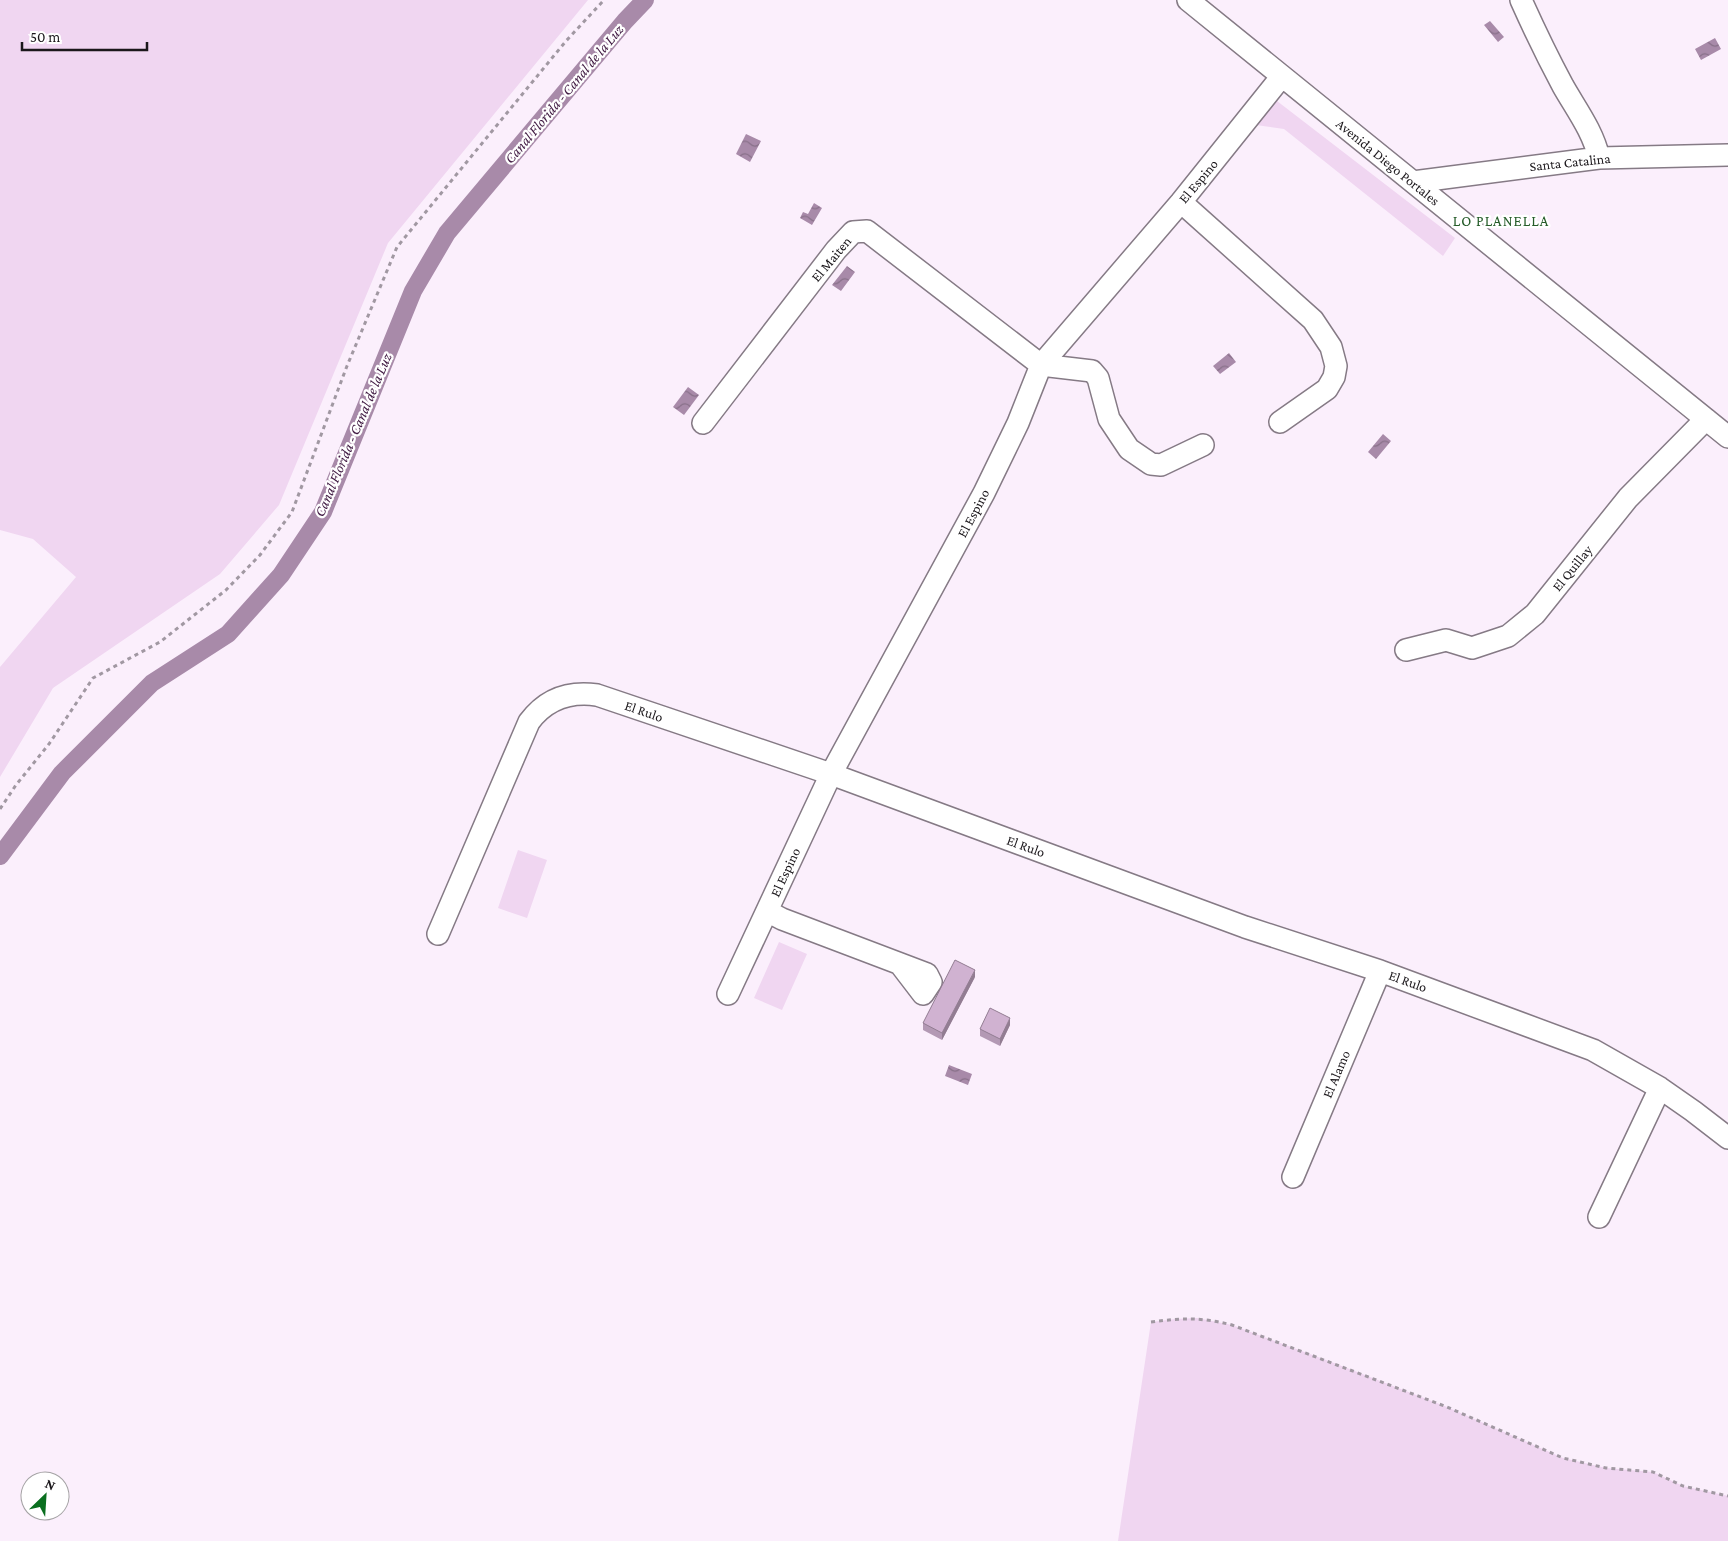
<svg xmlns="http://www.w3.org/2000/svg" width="1728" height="1541" font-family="'Crimson Pro',serif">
<defs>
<pattern id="water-waves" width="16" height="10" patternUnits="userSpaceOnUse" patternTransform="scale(1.25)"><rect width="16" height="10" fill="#a88aa9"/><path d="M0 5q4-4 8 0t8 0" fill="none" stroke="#887089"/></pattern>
</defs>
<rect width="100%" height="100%" fill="#fbeffc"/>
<!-- grass -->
<path fill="#f0d6f1" d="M 0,0 L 588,0 L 388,243 L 279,505 L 220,574 L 53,688 L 0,777 L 0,667 L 76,577 L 33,539 L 0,530 Z
M 1277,101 L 1455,238 L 1443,256 L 1284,129 L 1256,125 Z
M 518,850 L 547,860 L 527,918 L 498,908 Z
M 779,942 L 807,954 L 782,1010 L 754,998 Z
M 1197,1318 L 1232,1325 L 1334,1363 L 1447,1407 L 1563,1458 L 1606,1468 L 1653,1472 L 1683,1486 L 1728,1496 L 1728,1541 L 1118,1541 L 1151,1322 L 1176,1319 Z"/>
<!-- water -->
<path fill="url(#water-waves)" d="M 1490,21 L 1504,37 L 1498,42 L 1484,25 Z
M 1715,38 L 1721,49 L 1701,60 L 1695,49 Z
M 746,134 L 761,141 L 750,162 L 736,154 Z
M 814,203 L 822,208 L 812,225 L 800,218 L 803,212 L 808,214 Z
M 847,266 L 855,272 L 841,291 L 832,285 Z
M 1229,353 L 1236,362 L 1220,374 L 1213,366 Z
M 688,387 L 699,395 L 684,415 L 673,407 Z
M 1383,434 L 1391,441 L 1376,459 L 1368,452 Z
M 949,1065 L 972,1074 L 968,1085 L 945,1076 Z"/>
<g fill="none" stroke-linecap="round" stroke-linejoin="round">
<!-- canal -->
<path stroke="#a88aa9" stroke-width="18" d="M 0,856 L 62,773 L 152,683 L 228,634 L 281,575 L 323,512 L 413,291 L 447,233 L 625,21 L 645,0"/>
<defs>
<path id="minor" d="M 1188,0 L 1728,437
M 1521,0 C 1534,29 1548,58 1563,86 C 1576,109 1593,131 1599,158
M 1413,182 L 1599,158 L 1728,155
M 1181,202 L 1313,320 L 1331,347 L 1336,366 L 1334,377 L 1327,389 L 1280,422
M 703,423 L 836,250 L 853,232 L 867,231 L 1041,365 L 1092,371 L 1098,378 L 1109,419 L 1129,449 L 1151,464 L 1161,465 L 1203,445
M 1406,650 L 1446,640 L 1472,648 L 1508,636 L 1535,614 L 1628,498 L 1706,419
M 767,911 L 782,919 L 927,974 L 931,982 L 923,994 L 900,964
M 438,934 L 529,722 C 546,699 569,691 597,695 L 831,774 L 1245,927 L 1380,971 L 1593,1050 L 1660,1088 L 1693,1111 L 1728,1138
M 728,994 L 831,774 L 984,493 L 1018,423 L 1041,365 L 1181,202 L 1282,76
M 1293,1177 L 1380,971
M 1599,1217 L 1660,1088"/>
</defs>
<!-- minor casing -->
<use href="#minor" stroke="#857a85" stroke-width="24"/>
<!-- path -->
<path stroke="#a198a2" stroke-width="3" stroke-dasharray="4 4" stroke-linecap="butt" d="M 0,809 L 16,785 L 49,744 L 93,678 L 160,642 L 226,590 L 260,555 L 292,512 L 347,366 L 397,247 L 566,41 L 604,0
M 1151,1322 C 1182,1318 1201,1317 1232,1325 L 1447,1407 L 1563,1458 L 1606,1468 L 1653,1472 L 1683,1486 L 1728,1496"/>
<!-- minor -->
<use href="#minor" stroke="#fff" stroke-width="21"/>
</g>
<!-- wall -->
<path fill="#b399b4" d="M 975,977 L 942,1040 L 923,1030 L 923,1023 Z
M 1010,1025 L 1000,1046 L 980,1036 L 980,1029 Z"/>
<!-- shaded-wall -->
<path fill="#927d92" d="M 975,970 L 975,977 L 942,1040 L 942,1033 Z
M 1010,1018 L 1010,1025 L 1000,1046 L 1000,1039 Z"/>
<!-- building -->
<path fill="#d0b2d1" stroke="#927d92" d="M 955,960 L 975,970 L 942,1033 L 923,1023 Z
M 990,1008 L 1010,1018 L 1000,1039 L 980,1029 Z"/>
<g text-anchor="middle" stroke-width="4.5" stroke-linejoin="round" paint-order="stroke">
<!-- street labels -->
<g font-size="14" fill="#1b171b" stroke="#fff">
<text transform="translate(1388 162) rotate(39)" y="5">Avenida Diego Portales</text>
<text transform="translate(1570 162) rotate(-6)" y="5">Santa Catalina</text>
<text transform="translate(1198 181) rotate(-50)" y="5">El Espino</text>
<text transform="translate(831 259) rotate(-50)" y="5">El Maiten</text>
<text transform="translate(973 513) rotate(-62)" y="5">El Espino</text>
<text transform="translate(1572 568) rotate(-51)" y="5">El Quillay</text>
<text transform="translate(644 711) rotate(19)" y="5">El Rulo</text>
<text transform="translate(1026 846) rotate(20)" y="5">El Rulo</text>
<text transform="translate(785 872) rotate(-65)" y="5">El Espino</text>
<text transform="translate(1408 981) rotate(20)" y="5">El Rulo</text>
<text transform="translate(1336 1074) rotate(-67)" y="5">El Alamo</text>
</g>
<!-- water labels -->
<g font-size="15" font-style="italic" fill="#3e1840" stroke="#fff">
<text transform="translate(564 94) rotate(-50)" y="5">Canal Florida - Canal de la Luz</text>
<text transform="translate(353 435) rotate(-67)" y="5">Canal Florida - Canal de la Luz</text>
</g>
<!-- neighbourhood labels -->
<g font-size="15" letter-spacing="1" fill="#255c29" stroke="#fff">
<text x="1501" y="226">LO PLANELLA</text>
</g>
</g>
<!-- north arrow -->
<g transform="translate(45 1496) rotate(25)"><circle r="24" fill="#ffffff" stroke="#a4a2a4"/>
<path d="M0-4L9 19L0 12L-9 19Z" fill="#0a6f1f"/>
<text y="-8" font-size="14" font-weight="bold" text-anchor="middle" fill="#1b171b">N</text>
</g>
<!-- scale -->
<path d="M22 42v8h125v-8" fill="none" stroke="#1b171b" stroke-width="2.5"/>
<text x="30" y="42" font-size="15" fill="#1b171b" stroke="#ffffff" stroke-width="4" paint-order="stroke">50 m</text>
</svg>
